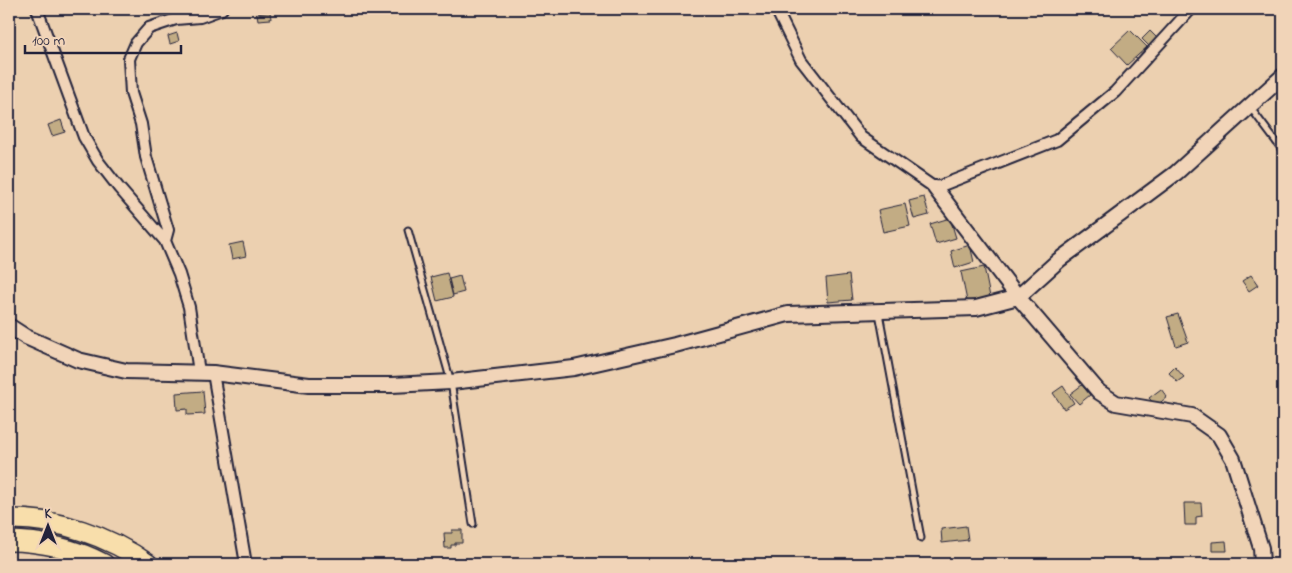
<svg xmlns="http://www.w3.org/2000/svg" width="1292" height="573" font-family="'Indie Flower',sans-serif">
<rect width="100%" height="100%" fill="#ecd0b0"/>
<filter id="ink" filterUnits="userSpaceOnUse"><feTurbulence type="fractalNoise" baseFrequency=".02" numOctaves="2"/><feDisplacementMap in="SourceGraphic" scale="10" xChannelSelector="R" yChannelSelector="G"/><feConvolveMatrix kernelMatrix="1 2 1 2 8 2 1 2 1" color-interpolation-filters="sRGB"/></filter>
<g filter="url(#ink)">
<!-- building -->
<path fill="#c2ac84" stroke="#22223b" d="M 270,12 L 271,19 L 258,20 L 257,14 Z
M 1130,30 L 1147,47 L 1127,65 L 1111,48 Z
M 1150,31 L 1157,38 L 1149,46 L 1142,39 Z
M 177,33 L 179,41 L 170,44 L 168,36 Z
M 61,120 L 65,132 L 52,136 L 48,125 Z
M 924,197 L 929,215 L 914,219 L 909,201 Z
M 905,204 L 910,226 L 883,232 L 878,210 Z
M 950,218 L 956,238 L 936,244 L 930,224 Z
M 243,242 L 246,256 L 232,259 L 229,245 Z
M 970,245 L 974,262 L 955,268 L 951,251 Z
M 984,267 L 990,297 L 967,301 L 961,272 Z
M 447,273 L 453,297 L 437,301 L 431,277 Z
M 849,275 L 852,300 L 828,302 L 826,278 Z
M 1251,275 L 1258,285 L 1249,291 L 1242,281 Z
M 460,276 L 464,292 L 453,295 L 449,279 Z
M 1178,314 L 1188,342 L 1176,346 L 1167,317 Z
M 1175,367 L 1184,377 L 1177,382 L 1169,373 Z
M 1082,385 L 1090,395 L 1079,404 L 1070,394 Z
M 1063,386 L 1074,403 L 1064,409 L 1053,393 Z
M 1161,389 L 1167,397 L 1156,406 L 1149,398 Z
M 203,391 L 205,414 L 187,415 L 187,409 L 177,410 L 176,393 Z
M 1184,503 L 1201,503 L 1202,516 L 1196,517 L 1196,525 L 1185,525 Z
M 966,526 L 968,540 L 942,543 L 941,529 Z
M 452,530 L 462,530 L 462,543 L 455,543 L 455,545 L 451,545 L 451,548 L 445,548 L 444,533 L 452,533 Z
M 1226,541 L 1227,551 L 1212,551 L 1212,542 Z"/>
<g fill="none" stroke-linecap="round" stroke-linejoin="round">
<defs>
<path id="lane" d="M 1250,107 L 1283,151
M 408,230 L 451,382 L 473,524
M 879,313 L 921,538"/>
<path id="street" d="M 37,9 L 84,137 L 98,161 L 119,188 L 165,241 L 179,274 L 189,307 L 199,372
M 776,9 L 801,60 L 861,137 L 935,188 L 1057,140 L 1115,92 L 1191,9
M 165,241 L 168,230 L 146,157 L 141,124 L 131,93 L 129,59 L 136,43 L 149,28 L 176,19 L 200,17 L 222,9
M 213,373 L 246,564"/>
<path id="secondary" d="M 935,188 L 1018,297 L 1099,392 L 1116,403 L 1192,416 L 1219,435 L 1233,459 L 1261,548 L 1262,564
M 9,326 L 26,337 L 78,360 L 126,371 L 213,373 L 309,385 L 392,385 L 451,382 L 574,368 L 675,345 L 788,314 L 976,308 L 1018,297 L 1059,260 L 1176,173 L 1283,76"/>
<path id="highway" d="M 9,519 C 57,518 109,536 148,564
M 9,541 C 40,541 77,549 104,564"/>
</defs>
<!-- lane casing -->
<use href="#lane" stroke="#22223b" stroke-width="9"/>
<!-- street casing -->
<use href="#street" stroke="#22223b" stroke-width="14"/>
<!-- secondary casing -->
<use href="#secondary" stroke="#22223b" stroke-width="18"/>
<!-- highway casing -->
<use href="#highway" stroke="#22223b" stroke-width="22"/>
<!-- lane -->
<use href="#lane" stroke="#f1d4b8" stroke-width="5"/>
<!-- street -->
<use href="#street" stroke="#f1d4b8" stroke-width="10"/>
<!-- secondary -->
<use href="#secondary" stroke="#f1d4b8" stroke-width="14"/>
<!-- highway -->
<use href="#highway" stroke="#f8deab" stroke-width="19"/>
</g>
</g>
<!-- margin -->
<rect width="1292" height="573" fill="none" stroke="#f1d4b8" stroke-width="30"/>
<rect x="15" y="15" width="1262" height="543" fill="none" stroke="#22223b" stroke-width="2" filter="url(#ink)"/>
<!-- north arrow -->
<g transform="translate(48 526)" stroke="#f1d4b8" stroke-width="4" paint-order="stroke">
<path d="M0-4L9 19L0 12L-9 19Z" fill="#22223b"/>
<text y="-8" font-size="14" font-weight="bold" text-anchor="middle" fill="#22223b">K</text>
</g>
<!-- scale -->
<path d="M25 45v8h156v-8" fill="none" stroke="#22223b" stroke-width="2.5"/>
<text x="32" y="45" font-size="15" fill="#22223b" stroke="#f1d4b8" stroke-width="4" paint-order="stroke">100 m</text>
</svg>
